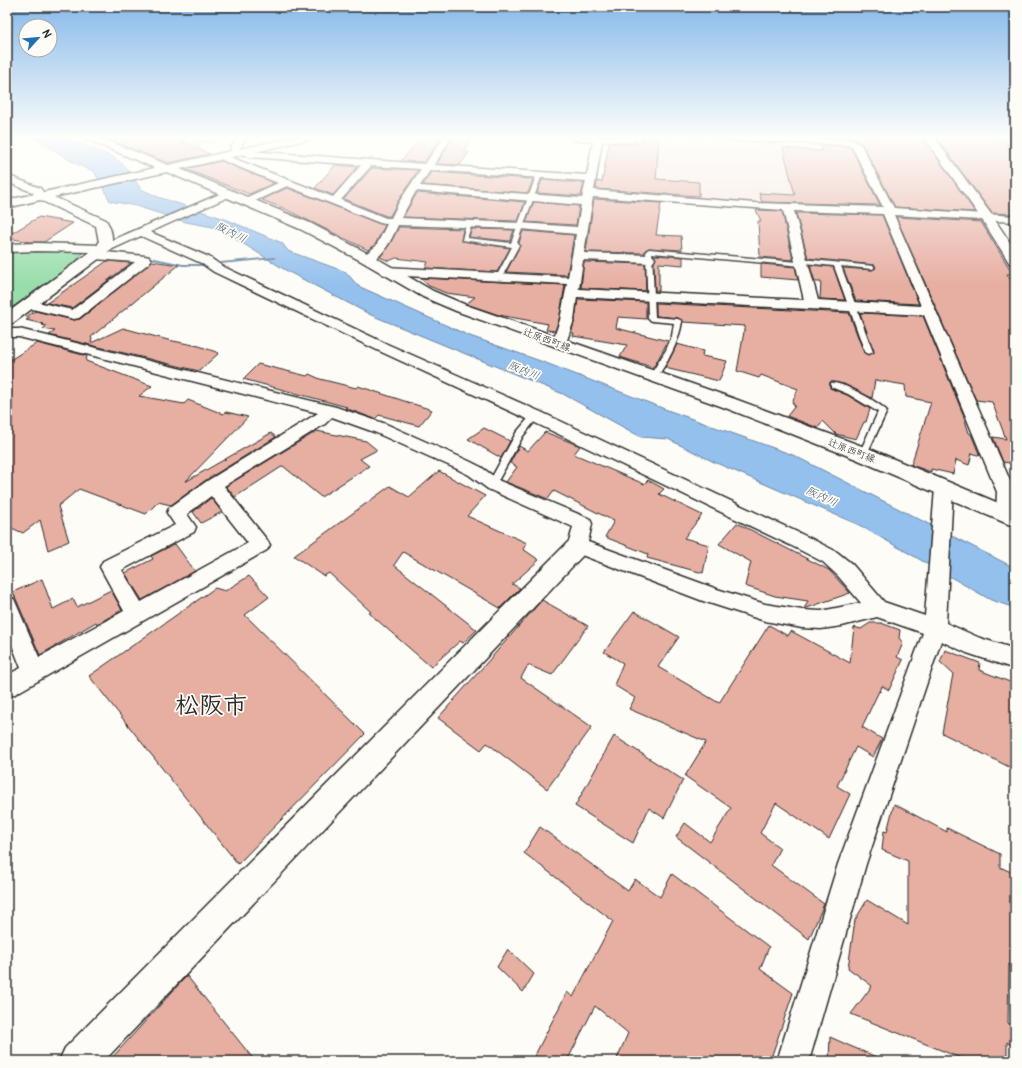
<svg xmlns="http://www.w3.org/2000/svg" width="1022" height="1068" font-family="Pangolin,'Klee One',sans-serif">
<rect width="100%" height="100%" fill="#fdfcf7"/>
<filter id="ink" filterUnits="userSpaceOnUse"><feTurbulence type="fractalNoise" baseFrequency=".025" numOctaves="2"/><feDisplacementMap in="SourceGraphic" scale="8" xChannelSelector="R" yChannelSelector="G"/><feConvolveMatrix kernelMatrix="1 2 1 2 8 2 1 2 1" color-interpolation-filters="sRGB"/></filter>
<g filter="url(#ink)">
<!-- built -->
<path fill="#f6e5de" d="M 636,137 L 698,137 L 789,140 L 810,205 L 682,197 L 678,184 L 625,180 L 627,142 L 635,143 Z"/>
<!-- green -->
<path fill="#98ddaa" stroke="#62846a" d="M 7,251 L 58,251 L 84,252 L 73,264 L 7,311 Z"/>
<!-- water -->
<path fill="#94c0ed" stroke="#6a849f" d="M 32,137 L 63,137 L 111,156 L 124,165 L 141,189 L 158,197 L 225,219 L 282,243 L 288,251 L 346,272 L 358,286 L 470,336 L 546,363 L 670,411 L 793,455 L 1015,568 L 1015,608 L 991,600 L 859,525 L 714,462 L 668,439 L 641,437 L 563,394 L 371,315 L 287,271 L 218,228 L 186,222 L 136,206 L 110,201 L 94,171 C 71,165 54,147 32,137 Z"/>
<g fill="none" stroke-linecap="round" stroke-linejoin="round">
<!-- stream -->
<path fill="#6a849f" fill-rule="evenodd" d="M 103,251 L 131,254 L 133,255 L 131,256 L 104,253 L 102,252 Z
M 141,255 L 183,264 L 199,264 L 274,257 L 276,258 L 274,259 L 199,266 L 183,266 L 141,257 Z"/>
</g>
<!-- building -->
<path fill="#e7aea2" stroke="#2b2b2b" d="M 104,137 L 185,137 L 183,143 L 210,154 L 168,163 Z
M 422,137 L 442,137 L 424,162 L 401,161 Z
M 453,137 L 473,137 L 463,152 L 469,152 L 460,165 L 437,164 Z
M 643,137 L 659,138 L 656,179 L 699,182 L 699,196 L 596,189 L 597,181 L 602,182 L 609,143 L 630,144 L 634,143 L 641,143 Z
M 820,137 L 923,137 L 975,212 L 895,207 L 862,144 L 852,138 Z
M 936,137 L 999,137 L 1015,156 L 1015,214 L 992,213 Z
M 819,145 L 847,146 L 851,148 L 880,205 L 762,202 L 759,193 L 795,195 L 783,148 L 823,151 Z
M 222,161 L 223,162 L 274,183 L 249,194 L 185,169 Z
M 335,165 L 358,167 L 333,195 L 315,188 Z
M 372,168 L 418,170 L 398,201 L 390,216 L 386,216 L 344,199 Z
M 431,172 L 531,179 L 533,179 L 528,193 L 423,185 Z
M 542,180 L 567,182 L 584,182 L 581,196 L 537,193 Z
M 287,188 L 385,225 L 375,245 L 368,250 L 283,208 L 262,200 Z
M 417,193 L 525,202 L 518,221 L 403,217 Z
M 594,199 L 661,203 L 656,235 L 681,236 L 682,250 L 649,248 L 645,250 L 645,253 L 586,252 Z
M 534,202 L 579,206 L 576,225 L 526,222 Z
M 756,210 L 782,211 L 793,260 L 760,257 L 758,221 L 761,221 Z
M 796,213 L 882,215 L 919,304 L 856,301 L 843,268 L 872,270 L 876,268 L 875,265 L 808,258 Z
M 39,217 L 73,223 L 44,242 L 31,242 L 7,238 L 7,236 Z
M 896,217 L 981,222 L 1013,274 L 1007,274 L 1015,287 L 1015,464 L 1003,462 L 993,437 L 1006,439 L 992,402 L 976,400 Z
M 399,227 L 463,229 L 461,240 L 462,241 L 510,248 L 497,272 L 425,268 L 428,262 L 396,258 L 389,261 L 380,257 L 390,244 Z
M 472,229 L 514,230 L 510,241 L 469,237 Z
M 523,231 L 574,235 L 567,275 L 506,272 L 520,246 L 519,243 Z
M 654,255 L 683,257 L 683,265 L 659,263 L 659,291 L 655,291 L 654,263 L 656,258 Z
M 107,261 L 131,263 L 72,308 L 47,303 Z
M 152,261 L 179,265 L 91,337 L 92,339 L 91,343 L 123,328 L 168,340 L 199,346 L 219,353 L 199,371 L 49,335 L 55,331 L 43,329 L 46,326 L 42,325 L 43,324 L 26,320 L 30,318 L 26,317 L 35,311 L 74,320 L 80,319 Z
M 584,262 L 645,264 L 646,291 L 581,288 Z
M 761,264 L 795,267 L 798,280 L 761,277 Z
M 810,265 L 833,267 L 845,300 L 820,299 L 821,282 L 815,282 Z
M 420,278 L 565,285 L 559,320 L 555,331 L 546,330 L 548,324 L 499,315 L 466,304 L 475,297 L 446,293 L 429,286 Z
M 578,299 L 646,302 L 646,319 L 618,317 L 616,328 L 668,341 L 655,365 L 652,367 L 620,357 L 627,345 L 573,336 L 574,333 L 571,333 L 575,320 Z
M 656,303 L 849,313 L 864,353 L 868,355 L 874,351 L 860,313 L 923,316 L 963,414 L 969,433 L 971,434 L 980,456 L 972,453 L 969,465 L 956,460 L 953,474 L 931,469 L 931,472 L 911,465 L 931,402 L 906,397 L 905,385 L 875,380 L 872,398 L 844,384 L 830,382 L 830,388 L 847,395 L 870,409 L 866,422 L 864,422 L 856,439 L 836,434 L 823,421 L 818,428 L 787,416 L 795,406 L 792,402 L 798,389 L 761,375 L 759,378 L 737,371 L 745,326 L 683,322 L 678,318 L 656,316 Z
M 37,343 L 87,356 L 86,361 L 152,386 L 139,396 L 184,404 L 188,400 L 223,414 L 226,412 L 248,417 L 185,482 L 271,433 L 276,437 L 206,480 L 171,505 L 158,502 L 146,514 L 79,489 L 58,506 L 69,541 L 48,550 L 40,520 L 23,533 L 7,526 L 7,362 Z
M 677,344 L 703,351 L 702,356 L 727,361 L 719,381 L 665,368 Z
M 258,364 L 307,376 L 309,374 L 320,379 L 356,388 L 358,386 L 432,410 L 419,426 L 379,415 L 375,419 L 345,408 L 347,407 L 243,379 Z
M 484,428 L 510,441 L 501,458 L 468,439 Z
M 317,431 L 366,441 L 377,450 L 360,459 L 369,466 L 321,497 L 283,466 L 235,497 L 226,486 Z
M 545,432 L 580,446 L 574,454 L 644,484 L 648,480 L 664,489 L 659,494 L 702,515 L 684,538 L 709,545 L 703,573 L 647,558 L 648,554 L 605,537 L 614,521 L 554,491 L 548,499 L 506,482 L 517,467 L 510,463 L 519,446 L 528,451 Z
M 439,471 L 485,496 L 467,516 L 527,543 L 523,549 L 539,560 L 512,584 L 520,588 L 500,608 L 403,552 L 394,565 L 477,630 L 463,643 L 460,641 L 431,667 L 369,613 L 371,612 L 329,573 L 324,576 L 294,556 L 390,486 L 409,497 Z
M 211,498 L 222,512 L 201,523 L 193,512 Z
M 737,523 L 829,570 L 850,593 L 804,609 L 808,601 L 775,596 L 745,586 L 751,562 L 719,544 Z
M 175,544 L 195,571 L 142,600 L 125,573 L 153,559 L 151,556 Z
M 249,576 L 269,597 L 245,615 L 365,734 L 238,864 L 89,676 L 215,588 L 225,591 Z
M 42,579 L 53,609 L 73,599 L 77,607 L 111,590 L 122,610 L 97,624 L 96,622 L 40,655 L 13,592 Z
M 542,600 L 588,626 L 552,675 L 528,665 L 521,678 L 592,727 L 547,789 L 487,743 L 481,750 L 438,718 Z
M 634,611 L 679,637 L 658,667 L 719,703 L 769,625 L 788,636 L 791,631 L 850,663 L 854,627 L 861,629 L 870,623 L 881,623 L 900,630 L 899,638 L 903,643 L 897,657 L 903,660 L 889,690 L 882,686 L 880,692 L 879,691 L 862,727 L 882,739 L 873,757 L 856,747 L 837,786 L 850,794 L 829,839 L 776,803 L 760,833 L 780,848 L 771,865 L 824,904 L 809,939 L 676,837 L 685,823 L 710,842 L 731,808 L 685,776 L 706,742 L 629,709 L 635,698 L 614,685 L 623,663 L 604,652 Z
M 945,650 L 980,663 L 979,670 L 1015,684 L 1015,770 L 942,733 L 953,674 L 940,662 Z
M 614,736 L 683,780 L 664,818 L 649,808 L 633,843 L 575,806 Z
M 894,804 L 947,832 L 947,828 L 1000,854 L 1000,867 L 1013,873 L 1012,884 L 1015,885 L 1015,967 L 1009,964 L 1008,1023 L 1014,1027 L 1011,1045 L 1007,1042 L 1007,1061 L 968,1061 L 851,1014 L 872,986 L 848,968 L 855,920 L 867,900 L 908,925 L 908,861 L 882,850 L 884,831 L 887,832 Z
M 540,827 L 628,891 L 635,879 L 660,897 L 672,874 L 769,947 L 760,969 L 793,993 L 770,1061 L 616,1061 L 628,1033 L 595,1006 L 567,1061 L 532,1061 L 567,992 L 573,997 L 613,921 L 524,853 Z
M 508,949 L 534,974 L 523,992 L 497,967 Z
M 187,976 L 255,1061 L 109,1061 L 182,981 Z
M 830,1037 L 850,1046 L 886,1061 L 829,1061 Z"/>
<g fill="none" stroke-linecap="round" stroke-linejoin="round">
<defs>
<path id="lane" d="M 537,174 L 542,175 L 517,243 L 519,245 L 502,277 L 497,278 L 496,277 L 512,247 L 462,240 L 466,224 L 469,222 L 472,224 L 467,238 L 511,243 Z
M 649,249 L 798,262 L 799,260 L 801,259 L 874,266 L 874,268 L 872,269 L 841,266 L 873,352 L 869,354 L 865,352 L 834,266 L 805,263 L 804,265 L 802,266 L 652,253 L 655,317 L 678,319 L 682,321 C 679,343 668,361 656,379 L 650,379 L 649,377 L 666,350 L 672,336 L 674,323 L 652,321 L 648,319 L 646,251 Z
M 831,383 C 841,381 880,403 887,411 L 866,456 L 860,456 L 859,454 L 878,412 L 848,394 L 831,387 Z
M 535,413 L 539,416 L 523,436 L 499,479 L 493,483 L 487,483 L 485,481 L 493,475 L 516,433 L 532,414 Z"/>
<path id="street" d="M 239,137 L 247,137 L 240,148 L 238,155 L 232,155 L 230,148 Z
M 444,137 L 452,137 L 434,165 L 587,175 L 593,141 L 573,140 L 569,137 L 634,137 L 633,142 L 630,143 L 602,141 L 594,190 L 755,203 L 883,207 L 852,147 L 847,145 L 724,140 L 720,137 L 787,137 L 852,140 L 861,145 L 894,208 L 1015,216 L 1015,222 L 894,215 L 1015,492 L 1014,514 L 1012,519 L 1005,521 L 998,519 L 996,514 L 997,492 L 924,315 L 577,297 L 574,320 L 566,343 L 564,346 L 559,347 L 554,346 L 552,343 L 560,320 L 567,284 L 386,275 L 382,274 L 380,271 L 382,268 L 386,267 L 568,277 L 576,234 L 521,229 L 398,225 C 392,238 381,265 362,261 L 360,258 L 376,246 L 387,224 L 380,223 L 287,186 L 251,203 L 243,203 L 242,201 L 243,199 L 278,183 L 224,161 L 222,159 L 224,157 L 230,157 L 333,197 L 361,165 L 248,157 L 243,154 L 248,151 L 425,164 ZM 371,166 L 421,169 L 399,202 L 391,218 L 386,218 L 341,200 ZM 430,170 L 586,181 L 582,198 L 420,186 ZM 416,191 L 581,205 L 577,227 L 521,223 L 401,218 ZM 593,197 L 783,210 L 804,300 L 579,289 L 583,260 L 649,263 L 653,262 L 655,259 L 653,256 L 649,255 L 584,253 ZM 794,211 L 883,214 L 921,306 L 818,300 Z
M 1003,137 L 1012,137 L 1015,140 L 1015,149 L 1012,148 Z
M 7,175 L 40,188 L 46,196 L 45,198 L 37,198 L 32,192 L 7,182 Z
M 229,190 L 233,191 L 234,193 L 233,195 L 150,232 L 209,257 L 222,266 L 387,344 L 541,412 L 812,539 L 837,552 L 852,564 L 884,602 L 925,616 L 935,488 L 938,484 L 944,482 L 950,484 L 953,488 L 946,623 L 980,638 L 1015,649 L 1015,669 L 967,653 L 941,641 L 866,864 L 809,1061 L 777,1061 L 838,864 L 923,633 L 877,617 L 842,626 L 821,629 L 802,628 L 765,621 L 703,601 L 571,551 L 568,546 L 573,527 L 488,489 L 469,475 L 457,469 L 374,432 L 332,417 L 325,424 L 224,486 L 267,540 L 270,545 L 267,550 L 15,694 L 7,697 L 7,675 L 21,668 L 7,632 L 7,596 L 14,599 L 39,657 L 124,611 L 100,567 L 103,561 L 175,525 L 167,513 L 169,508 L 207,481 L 318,413 L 19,337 L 7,337 L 7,329 L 19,329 L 336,407 L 386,424 L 469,461 L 481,467 L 500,481 L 590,519 L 592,524 L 588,542 L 717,589 L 765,604 L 802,610 L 821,611 L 861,603 L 838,576 L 823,562 L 798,549 L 529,420 L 377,350 L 214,272 L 201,263 L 141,236 L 106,252 L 145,256 L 149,257 L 151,260 L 149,263 L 79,318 L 74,319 L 24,307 L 22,304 L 24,301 L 29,300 L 72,310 L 135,262 L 95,259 L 91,258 L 89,255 L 92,252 L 37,251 L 7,252 L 7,244 L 37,243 L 101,245 ZM 211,496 L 248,543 L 141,602 L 122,570 L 194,532 L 196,527 L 187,514 Z"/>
<path id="secondary" d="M 85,137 L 98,137 L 168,165 L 294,137 L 312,137 L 311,139 L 307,140 L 180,169 L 310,223 L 371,255 L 433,291 L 466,305 L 735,399 L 870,449 L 1015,510 L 1015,527 L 856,459 L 723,407 L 456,311 L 423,297 L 361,261 L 300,229 L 167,172 L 54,197 L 106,220 C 112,230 115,242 108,252 L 13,323 L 7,325 L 7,313 L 97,247 L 99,242 L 96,226 L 40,200 L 7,208 L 7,200 L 155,168 L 86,139 Z
M 578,537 L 586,540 L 589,546 L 586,552 L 104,1061 L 59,1061 L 65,1048 L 570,540 Z"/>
<path id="primary" d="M 924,137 L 934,137 L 991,214 L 1015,250 L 1015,265 L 1010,264 L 981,218 Z"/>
</defs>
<!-- lane casing -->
<use href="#lane" stroke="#2b2b2b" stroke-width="3"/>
<!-- street casing -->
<use href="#street" stroke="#2b2b2b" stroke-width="3"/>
<!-- secondary casing -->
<use href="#secondary" stroke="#2b2b2b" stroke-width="3"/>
<!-- primary casing -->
<use href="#primary" stroke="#2b2b2b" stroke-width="3"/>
<!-- path -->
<path stroke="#2b2b2b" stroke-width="1.5" stroke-dasharray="2 1.5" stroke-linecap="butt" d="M 172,137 L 200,147
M 193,141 L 213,143"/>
<!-- lane -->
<use href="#lane" fill="#fdfcf7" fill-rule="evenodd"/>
<!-- street -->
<use href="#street" fill="#fdfcf7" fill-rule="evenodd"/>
<!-- secondary -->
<use href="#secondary" fill="#fdfcf7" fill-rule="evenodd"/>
<!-- primary -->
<use href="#primary" fill="#fdfcf7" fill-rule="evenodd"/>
</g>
</g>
<!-- sky -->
<linearGradient id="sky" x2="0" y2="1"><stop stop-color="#86b9ea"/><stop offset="0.48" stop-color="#fefefb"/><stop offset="1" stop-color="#fefefb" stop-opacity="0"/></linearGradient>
<rect width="1022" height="286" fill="url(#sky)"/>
<g text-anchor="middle" stroke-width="3.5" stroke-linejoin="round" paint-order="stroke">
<!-- far-street labels -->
<g font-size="10" fill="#2b2b2b" stroke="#fdfcf7">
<text transform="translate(547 339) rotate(20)" y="4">辻原西町線</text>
<text transform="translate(852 450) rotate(21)" y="4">辻原西町線</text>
</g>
<!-- far-water labels -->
<g font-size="11" font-style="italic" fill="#4a5865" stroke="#fdfcf7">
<text transform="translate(231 232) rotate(26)" y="4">阪内川</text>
<text transform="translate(524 370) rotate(22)" y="4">阪内川</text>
<text transform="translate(822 496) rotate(25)" y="4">阪内川</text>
</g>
<!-- near-town labels -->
<g font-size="24" font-weight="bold" fill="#2b2b2b" stroke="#fdfcf7">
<text x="211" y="713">松阪市</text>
</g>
</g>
<!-- margin -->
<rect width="1022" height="1068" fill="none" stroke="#fdfcf7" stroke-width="24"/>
<rect x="12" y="12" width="998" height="1044" fill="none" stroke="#2b2b2b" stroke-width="1.5" filter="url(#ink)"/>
<!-- north arrow -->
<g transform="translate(38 38) rotate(63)"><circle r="19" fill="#fdfcf7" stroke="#a9a8a5"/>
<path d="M0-3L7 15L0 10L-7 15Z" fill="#1f6fb2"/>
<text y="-6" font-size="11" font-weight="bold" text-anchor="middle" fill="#2b2b2b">N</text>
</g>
</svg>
